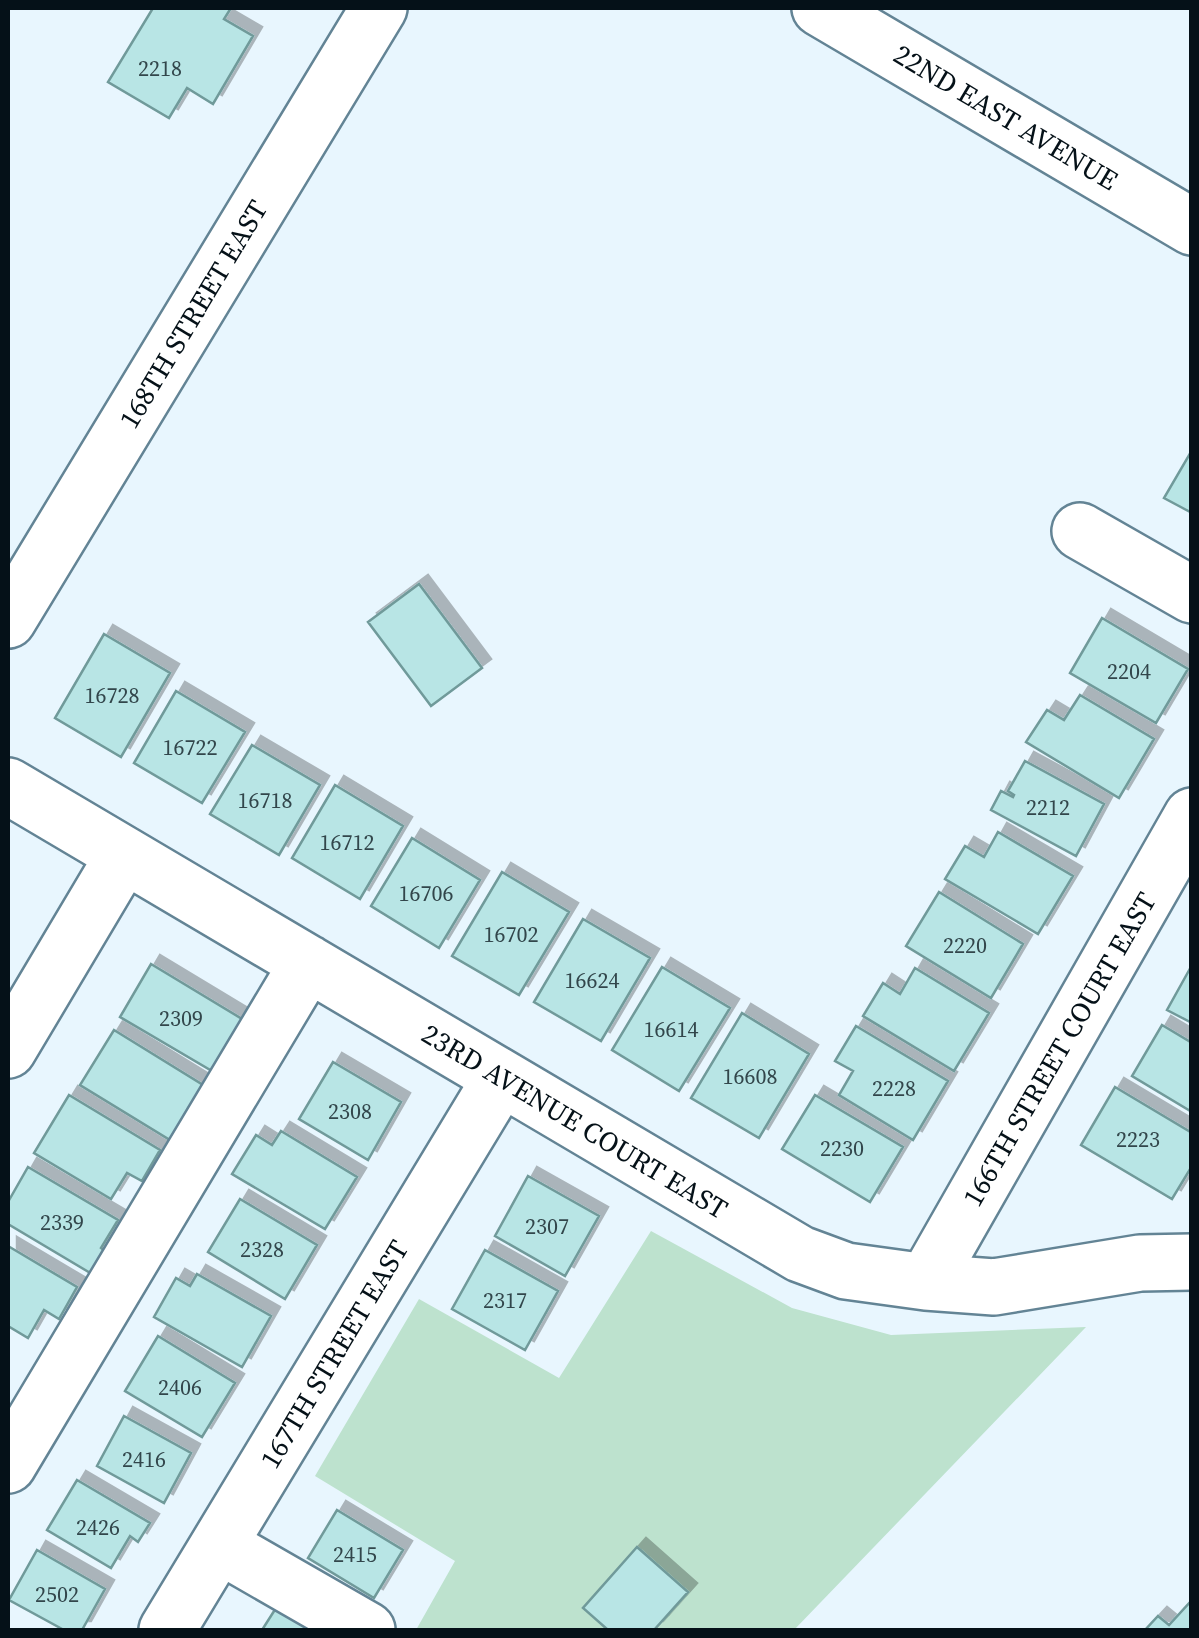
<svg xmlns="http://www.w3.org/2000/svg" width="1199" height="1638" font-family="'Source Serif 4',serif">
<defs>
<filter id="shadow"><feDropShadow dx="9" dy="-9" stdDeviation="0" flood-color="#0004"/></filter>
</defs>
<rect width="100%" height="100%" fill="#e8f6fe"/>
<!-- green -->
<path fill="#bde2ce" d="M 651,1231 L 792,1308 L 891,1335 L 1086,1327 L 794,1630 L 416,1630 L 455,1561 L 315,1476 L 419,1299 L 559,1378 Z"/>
<!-- building -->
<path fill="#b8e5e5" stroke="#709a9a" stroke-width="2.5" filter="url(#shadow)" d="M 153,8 L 231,8 L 224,19 L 253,36 L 213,104 L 187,88 L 169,118 L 108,82 Z
M 1192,450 L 1192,513 L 1164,498 Z
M 419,584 L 482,668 L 431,706 L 368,622 Z
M 1102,618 L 1188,669 L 1156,723 L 1070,673 Z
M 104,634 L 170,673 L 121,757 L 55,718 Z
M 176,691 L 245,732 L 202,803 L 134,763 Z
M 1080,695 L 1154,739 L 1119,798 L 1026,742 L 1047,710 L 1064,720 Z
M 252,745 L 320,785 L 279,855 L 210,814 Z
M 1025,761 L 1104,804 L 1076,856 L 991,810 L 1001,791 L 1013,797 L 1014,795 L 1008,791 Z
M 335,785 L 403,826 L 360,899 L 292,858 Z
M 998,832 L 1073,876 L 1038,934 L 945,879 L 965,846 L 984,857 Z
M 412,838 L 480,880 L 439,948 L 371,906 Z
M 502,872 L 569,912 L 519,995 L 452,956 Z
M 939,892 L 1023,944 L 991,998 L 906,946 Z
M 583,919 L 650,958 L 601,1041 L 534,1002 Z
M 151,964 L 242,1019 L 212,1071 L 120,1017 Z
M 1192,965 L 1192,1023 L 1167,1010 Z
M 662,967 L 730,1008 L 679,1091 L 612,1050 Z
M 915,968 L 989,1013 L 954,1071 L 863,1016 L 883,983 L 900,994 Z
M 742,1013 L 809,1054 L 759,1138 L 691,1098 Z
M 1162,1025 L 1192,1043 L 1192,1112 L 1132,1076 Z
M 856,1026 L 948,1081 L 913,1140 L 839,1095 L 853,1071 L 835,1061 Z
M 114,1030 L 203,1085 L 170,1140 L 80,1085 Z
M 333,1062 L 401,1102 L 368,1160 L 299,1119 Z
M 1115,1087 L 1192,1133 L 1192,1166 L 1172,1199 L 1081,1145 Z
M 69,1095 L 160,1150 L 142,1181 L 127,1173 L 111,1199 L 34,1153 Z
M 815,1095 L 903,1147 L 870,1202 L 782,1149 Z
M 281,1131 L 357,1177 L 325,1229 L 232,1174 L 256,1135 L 272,1145 Z
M 28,1167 L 118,1220 L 101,1248 L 105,1251 L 92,1274 L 8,1224 L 8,1202 Z
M 528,1176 L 599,1216 L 565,1276 L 495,1236 Z
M 240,1199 L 317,1245 L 285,1299 L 208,1252 Z
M 8,1246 L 77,1287 L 59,1319 L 44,1310 L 28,1338 L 8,1326 Z
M 485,1250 L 558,1291 L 525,1350 L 452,1309 Z
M 197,1274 L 271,1316 L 242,1367 L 154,1317 L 176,1278 L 190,1286 Z
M 158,1336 L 235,1383 L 202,1437 L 125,1391 Z
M 124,1416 L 191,1453 L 164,1503 L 97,1466 Z
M 77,1480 L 150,1523 L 138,1542 L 130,1536 L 111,1568 L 47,1530 Z
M 337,1510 L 403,1550 L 374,1598 L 308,1558 Z
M 637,1547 L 688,1592 L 654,1630 L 608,1630 L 583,1608 Z
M 37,1550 L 105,1589 L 82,1630 L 64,1630 L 9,1600 Z
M 1192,1600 L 1192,1630 L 1145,1630 L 1158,1616 L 1169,1625 Z
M 276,1608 L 314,1630 L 262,1630 Z"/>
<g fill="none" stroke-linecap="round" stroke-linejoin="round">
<defs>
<path id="minor" d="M 820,8 L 1192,227
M 1080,531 L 1192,595
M 8,620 L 379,8
M 8,786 L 800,1254 L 846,1271 L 926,1282 L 994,1287 L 1140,1263 L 1192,1262
M 8,1050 L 124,855
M 926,1282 L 1192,816
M 8,1465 L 308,963
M 219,1545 L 367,1630
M 167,1630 L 501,1078"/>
</defs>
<!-- minor casing -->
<use href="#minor" stroke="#638495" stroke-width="60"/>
<!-- minor -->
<use href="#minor" stroke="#fff" stroke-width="55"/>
</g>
<g text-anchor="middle" stroke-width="8" stroke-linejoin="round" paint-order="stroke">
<!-- number labels -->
<g font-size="22" fill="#32464b">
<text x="160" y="76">2218</text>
<text x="1129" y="679">2204</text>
<text x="112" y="703">16728</text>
<text x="190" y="755">16722</text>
<text x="265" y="808">16718</text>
<text x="1048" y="815">2212</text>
<text x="347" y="850">16712</text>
<text x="426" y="901">16706</text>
<text x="511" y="942">16702</text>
<text x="965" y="953">2220</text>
<text x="592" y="988">16624</text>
<text x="181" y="1026">2309</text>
<text x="671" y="1037">16614</text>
<text x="750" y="1084">16608</text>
<text x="894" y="1096">2228</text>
<text x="350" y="1119">2308</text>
<text x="1138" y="1147">2223</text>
<text x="842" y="1156">2230</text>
<text x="62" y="1230">2339</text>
<text x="547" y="1234">2307</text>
<text x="262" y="1257">2328</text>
<text x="505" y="1308">2317</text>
<text x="180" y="1395">2406</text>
<text x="144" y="1467">2416</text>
<text x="98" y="1535">2426</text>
<text x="355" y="1562">2415</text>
<text x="57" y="1602">2502</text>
</g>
<!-- street labels -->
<g font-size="28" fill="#051118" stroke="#fff">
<text transform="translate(1006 117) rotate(31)" y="10">22ND EAST AVENUE</text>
<text transform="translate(193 314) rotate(-59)" y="10">168TH STREET EAST</text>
<text transform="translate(1059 1049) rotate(-60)" y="10">166TH STREET COURT EAST</text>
<text transform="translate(575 1121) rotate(31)" y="10">23RD AVENUE COURT EAST</text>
<text transform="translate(334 1354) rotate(-59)" y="10">167TH STREET EAST</text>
</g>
</g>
<!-- border -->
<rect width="1199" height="1638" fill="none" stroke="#051118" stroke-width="20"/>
</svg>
